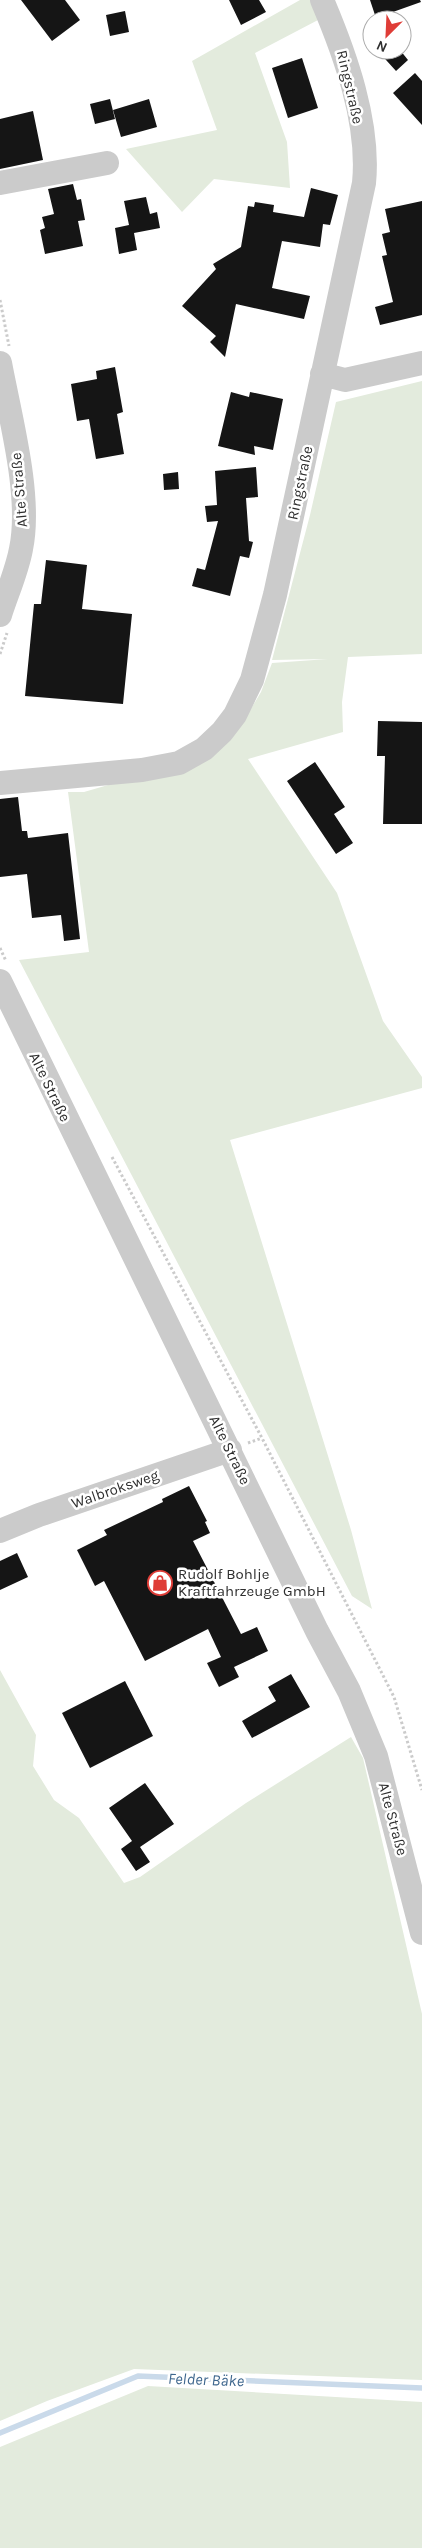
<svg xmlns="http://www.w3.org/2000/svg" width="422" height="2548" font-family="Karla,sans-serif">
<rect width="100%" height="100%" fill="#fff"/>
<!-- green -->
<path fill="#e3ebdd" d="M 300,0 L 312,0 L 318,20 L 255,53 L 287,142 L 290,188 L 214,179 L 182,212 L 126,149 L 217,130 L 192,61 Z
M 422,381 L 422,654 L 348,657 L 342,702 L 343,732 L 248,759 L 337,893 L 383,1021 L 422,1077 L 422,1088 L 230,1140 L 351,1530 L 372,1609 L 352,1596 L 19,960 L 89,952 L 68,792 L 84,792 L 115,783 L 246,717 L 261,692 L 272,663 L 328,659 L 272,660 L 310,515 L 336,402 Z
M 0,1670 L 36,1735 L 33,1766 L 54,1800 L 79,1818 L 124,1883 L 140,1877 L 246,1803 L 351,1737 L 363,1758 L 422,2014 L 422,2380 L 134,2369 L 47,2401 L 0,2421 Z
M 148,2386 L 422,2402 L 422,2548 L 0,2548 L 0,2447 Z"/>
<g fill="none" stroke-linecap="round" stroke-linejoin="round">
<!-- stream -->
<path stroke="#cadaea" stroke-width="5.5" d="M 0,2433 L 138,2376 L 422,2388"/>
</g>
<!-- building -->
<path fill="#151515" d="M 21,0 L 65,0 L 80,20 L 52,41 Z
M 229,0 L 259,0 L 266,12 L 241,25 Z
M 370,0 L 420,0 L 421,2 L 376,18 Z
M 125,11 L 129,32 L 110,36 L 106,15 Z
M 377,50 L 400,50 L 408,60 L 396,71 Z
M 302,58 L 318,108 L 288,118 L 272,68 Z
M 415,73 L 422,81 L 422,125 L 393,93 Z
M 110,99 L 115,119 L 95,124 L 90,104 Z
M 149,99 L 157,127 L 121,137 L 113,110 Z
M 33,111 L 43,160 L 0,169 L 0,119 Z
M 73,184 L 77,200 L 81,199 L 85,220 L 78,221 L 83,246 L 45,254 L 40,230 L 45,228 L 42,217 L 54,214 L 48,189 Z
M 311,188 L 338,195 L 330,225 L 323,224 L 320,247 L 282,241 L 272,288 L 310,296 L 304,319 L 236,304 L 225,357 L 210,342 L 216,336 L 182,306 L 216,269 L 213,264 L 241,247 L 248,206 L 254,207 L 255,202 L 274,205 L 273,212 L 304,217 Z
M 146,197 L 150,214 L 157,212 L 160,228 L 134,233 L 137,250 L 119,254 L 115,228 L 129,225 L 124,201 Z
M 422,201 L 422,315 L 380,325 L 375,307 L 393,302 L 382,256 L 387,255 L 382,234 L 390,232 L 385,209 Z
M 115,367 L 123,412 L 117,414 L 124,454 L 96,459 L 89,419 L 77,421 L 71,384 L 97,379 L 96,371 Z
M 231,392 L 249,397 L 250,392 L 283,399 L 273,450 L 254,446 L 255,455 L 218,446 Z
M 256,467 L 258,497 L 246,498 L 249,541 L 253,542 L 249,558 L 240,556 L 230,596 L 192,586 L 197,568 L 205,570 L 218,521 L 207,522 L 205,506 L 217,505 L 215,471 Z
M 178,472 L 179,489 L 164,490 L 163,474 Z
M 46,560 L 87,565 L 82,609 L 132,614 L 123,704 L 25,696 L 34,604 L 41,604 Z
M 378,721 L 422,722 L 422,824 L 383,824 L 385,756 L 377,756 Z
M 315,762 L 345,807 L 334,814 L 353,843 L 336,854 L 287,781 Z
M 18,797 L 22,831 L 27,831 L 28,838 L 68,833 L 80,939 L 64,941 L 61,915 L 32,918 L 27,874 L 0,877 L 0,799 Z
M 189,1486 L 207,1521 L 205,1522 L 210,1533 L 193,1541 L 241,1634 L 257,1627 L 268,1651 L 234,1667 L 239,1677 L 219,1687 L 207,1663 L 221,1657 L 208,1629 L 145,1661 L 104,1581 L 95,1586 L 77,1550 L 107,1535 L 104,1530 L 163,1502 L 162,1499 Z
M 17,1553 L 28,1577 L 0,1590 L 0,1561 Z
M 291,1674 L 310,1707 L 252,1738 L 242,1721 L 276,1701 L 268,1687 Z
M 125,1681 L 153,1736 L 90,1768 L 62,1713 Z
M 145,1783 L 174,1824 L 140,1847 L 150,1862 L 136,1871 L 121,1849 L 132,1841 L 109,1808 Z"/>
<g fill="none" stroke-linecap="round" stroke-linejoin="round">
<!-- path -->
<path stroke="#cbcbcb" stroke-width="3" stroke-dasharray="2.5 2.5" stroke-linecap="butt" d="M 0,300 L 9,346
M 0,654 L 7,633
M 0,948 L 6,961
M 112,1157 L 262,1438 L 394,1697 L 422,1790
M 248,1443 L 262,1438"/>
<!-- minor -->
<path stroke="#cbcbcb" stroke-width="24" d="M 0,183 L 107,163
M 0,363 C 10,417 32,496 21,549 C 17,571 7,593 0,615
M 322,374 L 345,380 L 422,363
M 0,783 L 142,770 L 179,763 L 204,749 L 222,732 L 235,715 L 252,680 L 275,595 L 364,183 C 370,123 345,54 322,0
M 0,981 L 317,1631 L 349,1691 L 376,1756 L 422,1933
M 0,1531 L 39,1515 L 230,1450"/>
</g>
<!-- icons -->
<defs>
<symbol id="shop-ring" viewBox="-11 -11 22 22"><circle r="9.5" fill="#fff" stroke="#df3d37" stroke-width="1.5"/><path d="M-5-2.5h2.3a2.7 3.5 0 0 1 5.4 0H5L5.5 6h-11ZM-1.5-2.5h3a1.5 2.3 0 0 0-3 0Z" fill="#df3d37"/></symbol>
</defs>
<g fill-rule="evenodd">
<use href="#shop-ring" x="146" y="1569" width="28" height="28"/>
</g>
<g text-anchor="middle" stroke-width="5" stroke-linejoin="round" paint-order="stroke">
<!-- street labels -->
<g font-size="15" fill="#2e2e2e" stroke="#fff">
<text transform="translate(350 87) rotate(77)" y="5">Ringstraße</text>
<text transform="translate(300 483) rotate(-78)" y="5">Ringstraße</text>
<text transform="translate(19 490) rotate(-95)" y="5">Alte Straße</text>
<text transform="translate(50 1087) rotate(64)" y="5">Alte Straße</text>
<text transform="translate(230 1450) rotate(64)" y="5">Alte Straße</text>
<text transform="translate(115 1489) rotate(-19)" y="5">Walbroksweg</text>
<text transform="translate(393 1819) rotate(75)" y="5">Alte Straße</text>
</g>
<!-- poi labels -->
<g font-size="15" fill="#2e2e2e" stroke="#fff" text-anchor="start">
<text x="178" y="1579">Rudolf Bohlje<tspan x="178" dy="17">Kraftfahrzeuge GmbH</tspan></text>
</g>
<!-- water labels -->
<g font-size="16" font-style="italic" fill="#3f678e" stroke="#fff">
<text transform="translate(206 2379) rotate(2)" y="6">Felder Bäke</text>
</g>
</g>
<!-- north arrow -->
<g transform="translate(387 35) rotate(204)"><circle r="24" fill="#ffffff" stroke="#ababab"/>
<path d="M0-4L9 19L0 12L-9 19Z" fill="#df3d37"/>
<text y="-8" font-size="14" font-weight="bold" text-anchor="middle" fill="#2e2e2e">N</text>
</g>
</svg>
